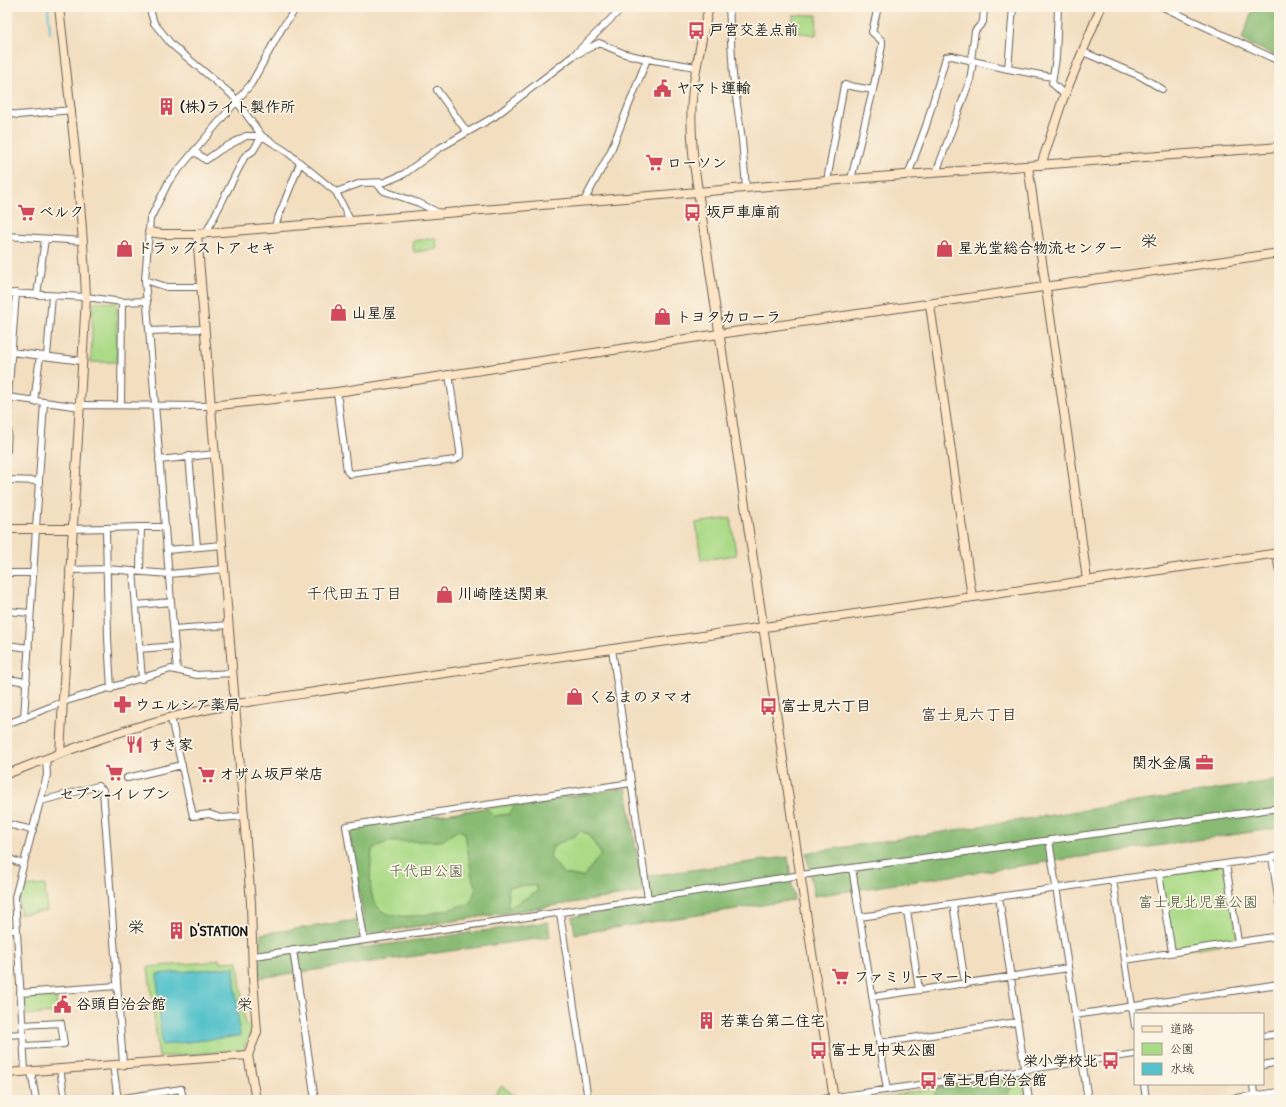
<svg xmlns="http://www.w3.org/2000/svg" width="1286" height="1107" font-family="'Patrick Hand','Klee One',sans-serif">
<rect width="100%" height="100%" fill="#fcf5e5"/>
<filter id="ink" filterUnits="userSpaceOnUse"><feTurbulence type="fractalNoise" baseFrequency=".025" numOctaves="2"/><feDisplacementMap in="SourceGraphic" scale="8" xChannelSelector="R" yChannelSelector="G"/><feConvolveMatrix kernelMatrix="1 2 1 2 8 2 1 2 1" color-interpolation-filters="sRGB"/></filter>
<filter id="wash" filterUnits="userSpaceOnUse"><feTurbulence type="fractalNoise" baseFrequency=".012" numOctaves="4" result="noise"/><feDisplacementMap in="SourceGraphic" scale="16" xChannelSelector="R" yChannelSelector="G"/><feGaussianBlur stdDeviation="0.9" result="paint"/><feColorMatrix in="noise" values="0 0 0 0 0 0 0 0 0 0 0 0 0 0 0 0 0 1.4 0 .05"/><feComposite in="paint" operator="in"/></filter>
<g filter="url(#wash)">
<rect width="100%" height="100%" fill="#f3dec0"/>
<!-- green -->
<path fill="#acdb88" stroke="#647c52" d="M 793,15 L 817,15 L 816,35 L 793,32 Z
M 436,238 L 437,249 L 414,252 L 412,241 Z
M 95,302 L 117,303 L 117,362 L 91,362 L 93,304 Z
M 731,518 L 736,555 L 701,560 L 696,523 Z
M 626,788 L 643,892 L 366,934 L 349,828 Z
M 1226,864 L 1238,942 L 1172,952 L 1159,874 Z
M 45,885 L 47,911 L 20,914 L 19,900 L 22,887 Z
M 219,959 L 220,962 L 238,961 L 245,1025 L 251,1024 L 252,1031 L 243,1050 L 159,1057 L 148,967 L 208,962 Z
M 56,994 L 57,1013 L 26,1015 L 25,1000 L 29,997 Z
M 1022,1073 L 1026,1100 L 867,1100 Z
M 502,1086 L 520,1100 L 490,1100 Z"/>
<!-- forest -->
<path fill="#89bb74" stroke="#526c48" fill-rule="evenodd" d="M 1258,7 L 1279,7 L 1279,57 L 1247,43 L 1242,39 L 1251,13 Z
M 1279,780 L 1279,828 L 814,896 L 806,853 Z
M 626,788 L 643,892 L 366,934 L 349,828 L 486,808 L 494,816 L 509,814 L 516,804 ZM 458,830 L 465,833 L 472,877 L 476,889 L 470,903 C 448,910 383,931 373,899 C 368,883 371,866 372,849 L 387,842 L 442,841 ZM 580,831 L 588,834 L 601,854 L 583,877 L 564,874 L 550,857 L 553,846 C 565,839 571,841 580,831 ZM 530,885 L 536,886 L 538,891 C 527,896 519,904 508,908 L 508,887 Z
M 788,857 L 794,900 L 575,934 L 572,917 L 652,905 L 647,876 Z
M 357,920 L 361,948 L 548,922 L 550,937 L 259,978 L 261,934 Z
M 1008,1077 L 1013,1085 L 1007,1096 L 1023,1098 L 1023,1100 L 936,1100 L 934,1096 L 937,1089 Z"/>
<!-- water -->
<path fill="#55c2cb" stroke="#386f74" d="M 234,967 L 240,1036 L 162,1045 L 157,974 Z"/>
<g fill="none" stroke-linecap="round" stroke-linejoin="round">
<!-- stream -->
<path stroke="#55c2cb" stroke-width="2" d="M 48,7 L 50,33"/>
</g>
</g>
<g filter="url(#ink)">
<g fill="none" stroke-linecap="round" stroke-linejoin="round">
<defs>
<path id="street" d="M 152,7 L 151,13 L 154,23 L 172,45 L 232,95 L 262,136 L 287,152 L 336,192 L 351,222
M 623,7 L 573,56 L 599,43 L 625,54 L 647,59
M 729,7 L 733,75 L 742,140 L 746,188
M 1013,7 L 1008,69 L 1052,77
M 1058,7 L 1056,58 L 1052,83 L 1065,95
M 1163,7 L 1279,61
M 1083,52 L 1140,76 L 1162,89
M 971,60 L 975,31 L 983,22 L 984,7
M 973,61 L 1008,69
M 437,90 L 467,132
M 873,90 L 882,46 L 882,41 L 872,32 L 878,7
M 7,113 L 18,115 L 72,110
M 194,151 L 206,160 L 220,150 L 246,136 L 262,136
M 908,175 L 926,126 L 946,57 L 952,56 L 973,61 L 970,80 L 936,173
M 827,181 L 844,85 L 873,90 L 851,179
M 376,183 L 384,191 L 419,203 L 439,213
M 336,192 L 361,183 L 385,182 L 404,174 L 438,149 L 494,117 L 573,56
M 584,201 L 610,153 L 647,59 L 696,67
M 274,228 L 300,163
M 206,233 L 245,156 L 253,151 L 262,136
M 7,236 L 83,241
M 145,280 L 167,287 L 200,287
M 7,293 L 86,297 L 122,302 L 147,301
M 37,295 L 45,239
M 149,331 L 203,329
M 11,352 L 83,361
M 47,356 L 52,296
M 337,392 L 347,471 L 350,474 L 455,460 L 460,456 L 460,451 L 449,374
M 7,397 L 81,407
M 8,398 L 16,293
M 34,402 L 40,356
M 81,405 L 210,406
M 121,405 L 122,302
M 7,450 L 9,398
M 189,456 L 197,546
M 159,460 L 215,454
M 7,480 L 39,481
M 106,528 L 141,527
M 71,529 L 106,528 L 108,638 L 111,689
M 167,550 L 222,545
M 69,570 L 107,569 L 169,574 L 224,569
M 133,571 L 142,679
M 140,571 L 141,527 L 165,527
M 7,573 L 32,573
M 171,602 L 177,670
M 136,605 L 171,602 L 145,280 L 150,219 L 169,181 L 251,84 L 282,28 L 297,7
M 7,611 L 30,613
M 174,629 L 229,625
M 7,645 L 29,648
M 139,649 L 175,646
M 612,649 L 648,899
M 7,679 L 27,682
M 24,718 L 44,402
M 171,718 L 193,816 L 209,814 L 221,818 L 244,816
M 7,724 L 63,702 L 171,669 L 197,675 L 232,673
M 127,778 L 182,765
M 41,801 L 98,786 L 103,790 L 123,1064
M 7,824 L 33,830
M 1049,840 L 1088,1100
M 1272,857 L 1279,904
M 7,858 L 23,864
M 1226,864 L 1238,942
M 852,868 L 887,1090
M 1159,874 L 1172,952
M 1113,880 L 1135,1026
M 999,897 L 1029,1100
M 953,904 L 965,984
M 907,910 L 919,990
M 560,913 L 588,1100
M 860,917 L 1279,856
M 7,930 L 16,930
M 364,939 L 346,826 L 631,783
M 293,950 L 315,1100
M 254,956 L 556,913 L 801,875 L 1279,808
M 1125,960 L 1279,936
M 20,993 L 117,986
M 872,997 L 1068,968
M 1075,1015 L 1279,984
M 22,1025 L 61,1023 L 64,1044 L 23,1046
M 7,1035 L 22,1034
M 1263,1036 L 1279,1034
M 879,1043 L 1017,1022
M 113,1065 L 118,1100
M 1263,1065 L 1279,1062
M 60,1069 L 65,1100
M 25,1071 L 15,897 L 47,775 L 46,759
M 31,1071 L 36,1100
M 1144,1084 L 1146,1100
M 1253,1084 L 1254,1095
M 111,1100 L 181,1089 L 183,1100
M 815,1100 L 1135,1054
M 1222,1100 L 1279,1092"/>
<path id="secondary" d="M 59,7 C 70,104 82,200 86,297 L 60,753
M 709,7 C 702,37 695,68 692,99 C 690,121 692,142 694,164 L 834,1100
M 1041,165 L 1063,99 L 1101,7
M 1028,166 L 1070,453 L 1087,580
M 149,232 L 162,234 L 197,234 L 851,179 L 1279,147
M 197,234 L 251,903 L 253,978 L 257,1032 L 248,1055 L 256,1100
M 930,305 L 972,597
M 210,406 L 337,392 L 719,334 L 1279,253
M 7,529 L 71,529
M 1277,553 L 1279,567
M 7,774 C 59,754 111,733 165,719 C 223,704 283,697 341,688 L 1279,553
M 7,1073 L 248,1055"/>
</defs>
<!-- street casing -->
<use href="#street" stroke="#676055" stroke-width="8"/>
<!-- secondary casing -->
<use href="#secondary" stroke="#676055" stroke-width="10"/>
<!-- street -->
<use href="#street" stroke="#fff" stroke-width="6"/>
<!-- secondary -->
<use href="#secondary" stroke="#fee5c5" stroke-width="8"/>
</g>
</g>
<!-- icons -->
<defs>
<symbol id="bus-bare" viewBox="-9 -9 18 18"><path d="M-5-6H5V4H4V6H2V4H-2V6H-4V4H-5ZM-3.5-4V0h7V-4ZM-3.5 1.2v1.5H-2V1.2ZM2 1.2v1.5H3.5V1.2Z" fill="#d1495b" stroke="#fcf5e5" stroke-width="2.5" paint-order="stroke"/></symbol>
<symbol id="civic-bare" viewBox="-9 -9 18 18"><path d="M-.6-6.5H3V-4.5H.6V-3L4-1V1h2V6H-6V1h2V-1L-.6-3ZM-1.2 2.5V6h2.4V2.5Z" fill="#d1495b" stroke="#fcf5e5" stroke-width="2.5" paint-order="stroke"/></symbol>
<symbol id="building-bare" viewBox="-9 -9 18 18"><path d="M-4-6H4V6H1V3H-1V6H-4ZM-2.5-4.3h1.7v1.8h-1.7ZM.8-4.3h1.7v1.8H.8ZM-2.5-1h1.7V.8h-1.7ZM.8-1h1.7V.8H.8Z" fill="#d1495b" stroke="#fcf5e5" stroke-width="2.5" paint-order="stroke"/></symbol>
<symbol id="supermarket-bare" viewBox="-9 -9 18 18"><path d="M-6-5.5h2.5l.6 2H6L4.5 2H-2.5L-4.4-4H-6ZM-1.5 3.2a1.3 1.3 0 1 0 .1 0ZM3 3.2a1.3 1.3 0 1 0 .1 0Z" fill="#d1495b" stroke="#fcf5e5" stroke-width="2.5" paint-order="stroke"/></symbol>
<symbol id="shop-bare" viewBox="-9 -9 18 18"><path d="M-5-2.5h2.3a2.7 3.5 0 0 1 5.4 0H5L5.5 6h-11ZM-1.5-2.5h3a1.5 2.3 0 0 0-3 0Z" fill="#d1495b" stroke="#fcf5e5" stroke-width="2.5" paint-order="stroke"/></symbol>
<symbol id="pharmacy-bare" viewBox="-9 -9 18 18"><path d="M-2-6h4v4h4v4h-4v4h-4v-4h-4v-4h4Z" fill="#d1495b" stroke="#fcf5e5" stroke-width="2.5" paint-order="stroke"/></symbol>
<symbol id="restaurant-bare" viewBox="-9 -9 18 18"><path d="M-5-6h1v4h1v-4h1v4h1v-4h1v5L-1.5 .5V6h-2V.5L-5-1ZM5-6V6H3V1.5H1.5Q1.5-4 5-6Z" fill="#d1495b" stroke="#fcf5e5" stroke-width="2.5" paint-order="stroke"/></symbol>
<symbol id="office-bare" viewBox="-9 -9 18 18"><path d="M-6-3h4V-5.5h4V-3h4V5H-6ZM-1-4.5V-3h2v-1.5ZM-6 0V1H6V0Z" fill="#d1495b" stroke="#fcf5e5" stroke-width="2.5" paint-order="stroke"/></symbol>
</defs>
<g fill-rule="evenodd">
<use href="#bus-bare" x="684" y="18" width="25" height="25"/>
<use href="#civic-bare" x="650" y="76" width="25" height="25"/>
<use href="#building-bare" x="154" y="94" width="25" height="25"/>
<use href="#supermarket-bare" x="642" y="150" width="25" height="25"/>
<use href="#supermarket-bare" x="14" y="200" width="25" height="25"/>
<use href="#bus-bare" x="680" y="200" width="25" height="25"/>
<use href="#shop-bare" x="112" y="236" width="25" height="25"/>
<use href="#shop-bare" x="932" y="236" width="25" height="25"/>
<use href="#shop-bare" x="326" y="300" width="25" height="25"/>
<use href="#shop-bare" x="650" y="304" width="25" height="25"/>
<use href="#shop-bare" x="432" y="582" width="25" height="25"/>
<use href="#shop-bare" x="562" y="684" width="25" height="25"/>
<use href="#pharmacy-bare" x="110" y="692" width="25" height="25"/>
<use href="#bus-bare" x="756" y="694" width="25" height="25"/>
<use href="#restaurant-bare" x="122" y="732" width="25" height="25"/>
<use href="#office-bare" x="1192" y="750" width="25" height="25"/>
<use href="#supermarket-bare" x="102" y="760" width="25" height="25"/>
<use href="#supermarket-bare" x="194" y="762" width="25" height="25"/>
<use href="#building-bare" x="164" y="918" width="25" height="25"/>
<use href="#supermarket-bare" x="828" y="964" width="25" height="25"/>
<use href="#civic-bare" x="50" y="992" width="25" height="25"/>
<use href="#building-bare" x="694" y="1008" width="25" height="25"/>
<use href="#bus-bare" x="806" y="1038" width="25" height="25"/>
<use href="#bus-bare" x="1098" y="1048" width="25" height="25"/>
<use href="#bus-bare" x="916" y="1068" width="25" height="25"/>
</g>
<g text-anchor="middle" stroke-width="3.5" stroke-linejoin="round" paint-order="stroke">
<!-- poi labels -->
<g font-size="15" font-weight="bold" fill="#1c1c1c" stroke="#fcf5e5" text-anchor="start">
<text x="709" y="35">戸宮交差点前</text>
<text x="676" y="93">ヤマト運輸</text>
<text x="180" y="112">(株)ライト製作所</text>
<text x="667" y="168">ローソン</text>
<text x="39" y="217">ベルク</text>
<text x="706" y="217">坂戸車庫前</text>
<text x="137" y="253">ドラッグストア セキ</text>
<text x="958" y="253">星光堂総合物流センター</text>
<text x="352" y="318">山星屋</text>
<text x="676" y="322">トヨタカローラ</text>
<text x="458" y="599">川崎陸送関東</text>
<text x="588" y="702">くるまのヌマオ</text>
<text x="135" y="710">ウエルシア薬局</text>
<text x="781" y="711">富士見六丁目</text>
<text x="148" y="750">すき家</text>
<text x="1192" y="768" text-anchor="end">関水金属</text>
<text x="219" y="779">オザム坂戸栄店</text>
<text x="115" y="799" text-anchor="middle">セブン-イレブン</text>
<text x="190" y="936">D'STATION</text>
<text x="854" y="982">ファミリーマート</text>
<text x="76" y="1009">谷頭自治会館</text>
<text x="720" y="1026">若葉台第二住宅</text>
<text x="831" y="1055">富士見中央公園</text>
<text x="1098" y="1066" text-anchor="end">栄小学校北</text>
<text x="942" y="1085">富士見自治会館</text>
</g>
<!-- park labels -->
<g font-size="15" fill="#47553c" stroke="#fcf5e5">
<text x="426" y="876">千代田公園</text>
<text x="1198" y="907">富士見北児童公園</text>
</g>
<!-- neighbourhood labels -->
<g font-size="16" fill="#1c1c1c" stroke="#fcf5e5">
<text x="354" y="599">千代田五丁目</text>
<text x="969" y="720">富士見六丁目</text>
<text x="245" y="1010">栄</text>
</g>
<!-- quarter labels -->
<g font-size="17" fill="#1c1c1c" stroke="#fcf5e5">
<text x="1149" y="247">栄</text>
<text x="136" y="933">栄</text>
</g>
</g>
<!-- margin -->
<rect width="1286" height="1107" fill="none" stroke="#fcf5e5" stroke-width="24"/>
<!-- legend -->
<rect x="1134" y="1013" width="130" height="72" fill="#fcf5e5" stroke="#a29e95"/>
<rect x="1142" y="1026" width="20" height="6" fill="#fee5c5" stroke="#a29e95"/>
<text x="1170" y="1033" font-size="12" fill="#1c1c1c">道路</text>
<rect x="1142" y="1043" width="20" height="12" fill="#acdb88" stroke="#a29e95"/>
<text x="1170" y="1053" font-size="12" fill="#1c1c1c">公園</text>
<rect x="1142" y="1063" width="20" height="12" fill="#55c2cb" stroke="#a29e95"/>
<text x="1170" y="1073" font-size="12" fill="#1c1c1c">水域</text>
</svg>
